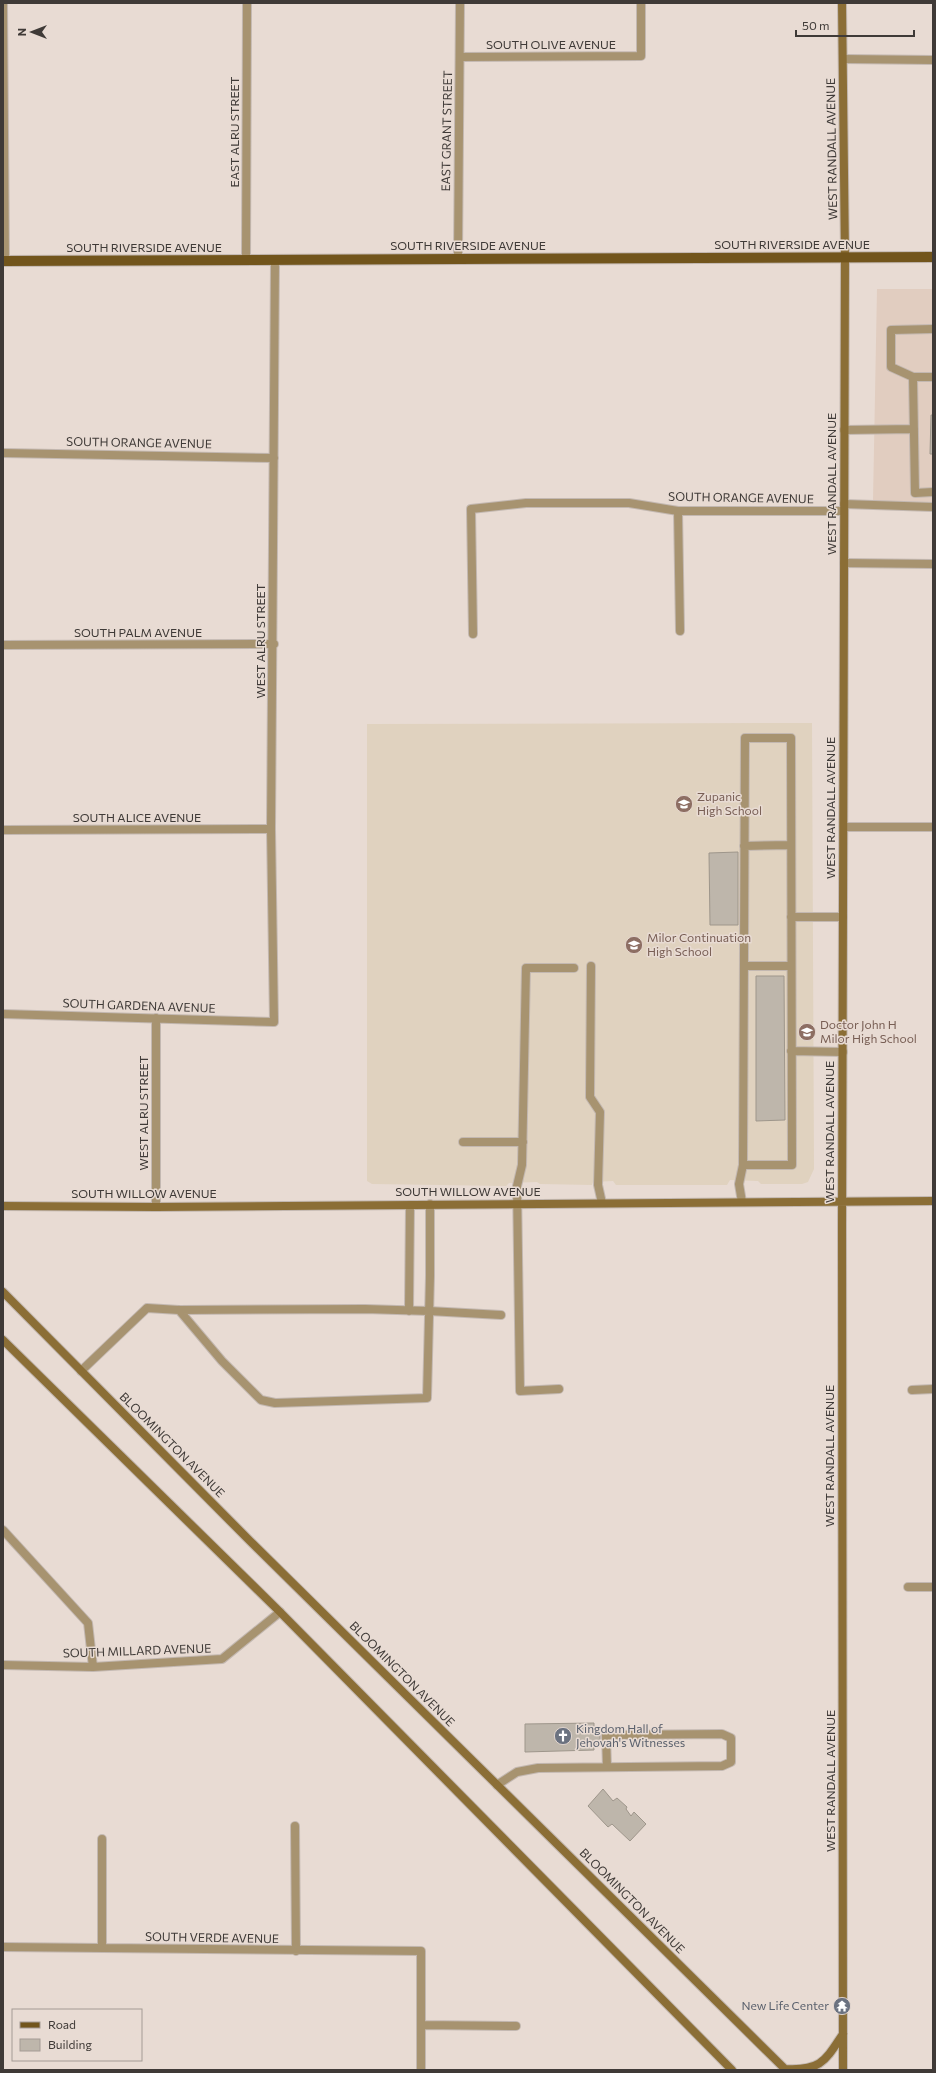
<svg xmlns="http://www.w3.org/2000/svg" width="936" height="2073" font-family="Commissioner,sans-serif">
<rect width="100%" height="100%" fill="#e8dbd3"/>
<!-- built -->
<path fill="#e1cdc0" d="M 877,289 L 933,289 L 933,502 L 873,501 Z"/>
<!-- education -->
<path fill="#e0d2bf" d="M 812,723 L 814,1169 L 808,1182 L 802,1184 L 761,1184 L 758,1181 L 730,1180 L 727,1185 L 616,1185 L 613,1181 L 593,1182 L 592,1185 L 540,1184 L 537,1182 L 509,1183 L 506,1186 L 372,1184 L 367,1181 L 367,724 Z"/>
<!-- building -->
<path fill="#beb6ab" stroke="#9e968b" d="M 931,415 L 933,415 L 933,454 L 930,454 Z
M 738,852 L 738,925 L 710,925 L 709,853 Z
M 756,976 L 784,976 L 785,1120 L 756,1121 Z
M 594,1723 L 594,1729 L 600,1729 L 600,1744 L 594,1744 L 594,1750 L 525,1752 L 525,1724 Z
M 603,1789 L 613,1801 L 617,1798 L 627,1807 L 626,1809 L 631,1816 L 634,1812 L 646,1824 L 630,1841 L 612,1824 L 608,1827 L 588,1806 Z"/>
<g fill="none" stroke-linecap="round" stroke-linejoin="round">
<defs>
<path id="lane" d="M 843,59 L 933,60
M 933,329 L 891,330 L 891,367 L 913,377 L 933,377
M 913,377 L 915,493 L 933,492
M 844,430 L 914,429
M 844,504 L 933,507
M 844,563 L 933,564
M 744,846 L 791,845
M 791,917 L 843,917
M 591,966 L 590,1097 L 600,1112 L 598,1185 L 602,1203
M 744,966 L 791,966
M 791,1051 L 843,1052
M 463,1142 L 523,1142
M 742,1202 L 739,1184 L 743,1165 L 745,738 L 791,738 L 792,1165 L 743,1165
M 429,1311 L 501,1315
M 559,1389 L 520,1391 L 517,1186 L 522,1165 L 526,968 L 574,968
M 497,1785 L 517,1772 L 538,1768 L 722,1766 L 731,1762 L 731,1738 L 722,1734 L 606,1735 L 607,1767"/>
<path id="street" d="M 3,3 L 5,261
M 460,57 L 641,56 L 641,3
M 458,259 L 460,3
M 246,260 L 247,3
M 3,453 L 274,458
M 678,511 L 680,631
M 473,634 L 471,509 L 526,503 L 629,503 L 678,511 L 844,511
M 3,645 L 274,644
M 844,827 L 933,827
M 3,830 L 271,829
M 3,1014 L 274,1022 L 271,829 L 275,260
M 156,1018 L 156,1207
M 179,1310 L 222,1361 L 261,1400 L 275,1403 L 427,1398 L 430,1276 L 430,1204
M 409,1311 L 410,1205
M 81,1371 L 147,1308 L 179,1310 L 365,1309 L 429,1311
M 912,1390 L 933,1389
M 3,1530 L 88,1623 L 93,1667
M 908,1587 L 933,1587
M 3,1665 L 93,1667 L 222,1659 L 280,1612
M 295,1826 L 296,1951
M 102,1839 L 102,1948
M 3,1947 L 421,1951 L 421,2070
M 421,2025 L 516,2026"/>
<path id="secondary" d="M 842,3 L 845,257 L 842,1226 L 843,2070
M 3,1206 L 156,1207 L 933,1201
M 3,1292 L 250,1541 L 786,2070
M 3,1340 L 280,1612 L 732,2070
M 785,2069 C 821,2071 825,2061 843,2034"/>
<path id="primary" d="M 3,261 L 933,257"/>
</defs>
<!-- lane casing -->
<use href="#lane" stroke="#c3b8b1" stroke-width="10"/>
<!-- street casing -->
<use href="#street" stroke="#c3b8b1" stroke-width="10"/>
<!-- secondary casing -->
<use href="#secondary" stroke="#c3b8b1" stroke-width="10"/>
<!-- primary casing -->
<use href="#primary" stroke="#c3b8b1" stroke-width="12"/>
<!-- lane -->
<use href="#lane" stroke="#a79370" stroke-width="8"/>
<!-- street -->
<use href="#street" stroke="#a79370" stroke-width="8"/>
<!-- secondary -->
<use href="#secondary" stroke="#8b6e36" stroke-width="8"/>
<!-- primary -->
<use href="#primary" stroke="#72551c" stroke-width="10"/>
</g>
<!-- icons -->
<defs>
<symbol id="school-disc" viewBox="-11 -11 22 22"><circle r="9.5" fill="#8d6e63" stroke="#e8dbd3"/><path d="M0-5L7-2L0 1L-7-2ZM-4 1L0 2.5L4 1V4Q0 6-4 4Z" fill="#fff"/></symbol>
<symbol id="church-disc" viewBox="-11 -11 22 22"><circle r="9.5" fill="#6b7280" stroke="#e8dbd3"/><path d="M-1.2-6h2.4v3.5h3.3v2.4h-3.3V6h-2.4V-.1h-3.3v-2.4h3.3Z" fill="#fff"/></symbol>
<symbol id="temple-disc" viewBox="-11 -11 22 22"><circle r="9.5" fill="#6b7280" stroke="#e8dbd3"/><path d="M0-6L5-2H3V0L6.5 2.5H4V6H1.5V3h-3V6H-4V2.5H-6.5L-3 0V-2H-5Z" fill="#fff"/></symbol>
</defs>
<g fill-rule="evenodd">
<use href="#school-disc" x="674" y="794" width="20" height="20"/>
<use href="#school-disc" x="624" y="935" width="20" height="20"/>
<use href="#school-disc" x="797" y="1022" width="20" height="20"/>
<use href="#church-disc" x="553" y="1726" width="20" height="20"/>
<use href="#temple-disc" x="832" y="1996" width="20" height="20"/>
</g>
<g text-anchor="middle" stroke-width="3" stroke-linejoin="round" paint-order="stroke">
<!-- street labels -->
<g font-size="12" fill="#3f3a37" stroke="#e8dbd3">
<text x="551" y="49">SOUTH OLIVE AVENUE</text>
<text transform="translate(447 131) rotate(-89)" y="4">EAST GRANT STREET</text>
<text transform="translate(235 132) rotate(-90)" y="4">EAST ALRU STREET</text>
<text transform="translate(832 149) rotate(-91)" y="4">WEST RANDALL AVENUE</text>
<text x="792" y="249">SOUTH RIVERSIDE AVENUE</text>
<text x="468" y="250">SOUTH RIVERSIDE AVENUE</text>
<text x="144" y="252">SOUTH RIVERSIDE AVENUE</text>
<text transform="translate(139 443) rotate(1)" y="4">SOUTH ORANGE AVENUE</text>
<text transform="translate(832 484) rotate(-90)" y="4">WEST RANDALL AVENUE</text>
<text transform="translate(741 498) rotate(1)" y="4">SOUTH ORANGE AVENUE</text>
<text x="138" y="637">SOUTH PALM AVENUE</text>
<text transform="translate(261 641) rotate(-90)" y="4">WEST ALRU STREET</text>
<text transform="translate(831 808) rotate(-90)" y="4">WEST RANDALL AVENUE</text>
<text x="137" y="822">SOUTH ALICE AVENUE</text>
<text transform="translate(139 1006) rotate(2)" y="4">SOUTH GARDENA AVENUE</text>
<text transform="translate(144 1113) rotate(-90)" y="4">WEST ALRU STREET</text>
<text transform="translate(830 1132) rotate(-90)" y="4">WEST RANDALL AVENUE</text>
<text x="468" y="1196">SOUTH WILLOW AVENUE</text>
<text x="144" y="1198">SOUTH WILLOW AVENUE</text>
<text transform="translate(172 1445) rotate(45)" y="4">BLOOMINGTON AVENUE</text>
<text transform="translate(830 1456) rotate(-90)" y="4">WEST RANDALL AVENUE</text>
<text transform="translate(137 1651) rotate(-2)" y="4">SOUTH MILLARD AVENUE</text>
<text transform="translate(402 1674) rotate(45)" y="4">BLOOMINGTON AVENUE</text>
<text transform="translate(831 1781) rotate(-90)" y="4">WEST RANDALL AVENUE</text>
<text transform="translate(632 1901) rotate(45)" y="4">BLOOMINGTON AVENUE</text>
<text transform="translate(212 1938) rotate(1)" y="4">SOUTH VERDE AVENUE</text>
</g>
<!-- education labels -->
<g font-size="12" fill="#785e54" stroke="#e8dbd3" text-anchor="start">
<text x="697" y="801">Zupanic<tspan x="697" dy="14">High School</tspan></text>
<text x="647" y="942">Milor Continuation<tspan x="647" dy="14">High School</tspan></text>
<text x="820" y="1029">Doctor John H<tspan x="820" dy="14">Milor High School</tspan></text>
</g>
<!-- worship labels -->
<g font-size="12" fill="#5b616d" stroke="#e8dbd3" text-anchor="start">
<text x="576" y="1733">Kingdom Hall of<tspan x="576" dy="14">Jehovah's Witnesses</tspan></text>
<text x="829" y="2010" text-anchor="end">New Life Center</text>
</g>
</g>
<!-- border -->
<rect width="936" height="2073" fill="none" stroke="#3f3a37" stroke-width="8"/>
<!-- legend -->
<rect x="12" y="2009" width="130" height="52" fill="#e8dbd3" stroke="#a49b95"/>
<rect x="20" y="2022" width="20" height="6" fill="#72551c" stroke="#a49b95"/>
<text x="48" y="2029" font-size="12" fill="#3f3a37">Road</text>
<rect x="20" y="2039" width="20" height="12" fill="#beb6ab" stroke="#a49b95"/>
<text x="48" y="2049" font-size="12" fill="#3f3a37">Building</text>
<!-- north arrow -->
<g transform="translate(32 32) rotate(270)" stroke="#e8dbd3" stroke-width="3" paint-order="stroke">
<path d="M0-3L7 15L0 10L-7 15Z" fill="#3f3a37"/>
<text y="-6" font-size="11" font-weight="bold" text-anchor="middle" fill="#3f3a37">N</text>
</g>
<!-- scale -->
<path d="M796 30v6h118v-6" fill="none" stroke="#3f3a37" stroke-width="2"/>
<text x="802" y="30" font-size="12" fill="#3f3a37" stroke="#e8dbd3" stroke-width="3" paint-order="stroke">50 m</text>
</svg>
